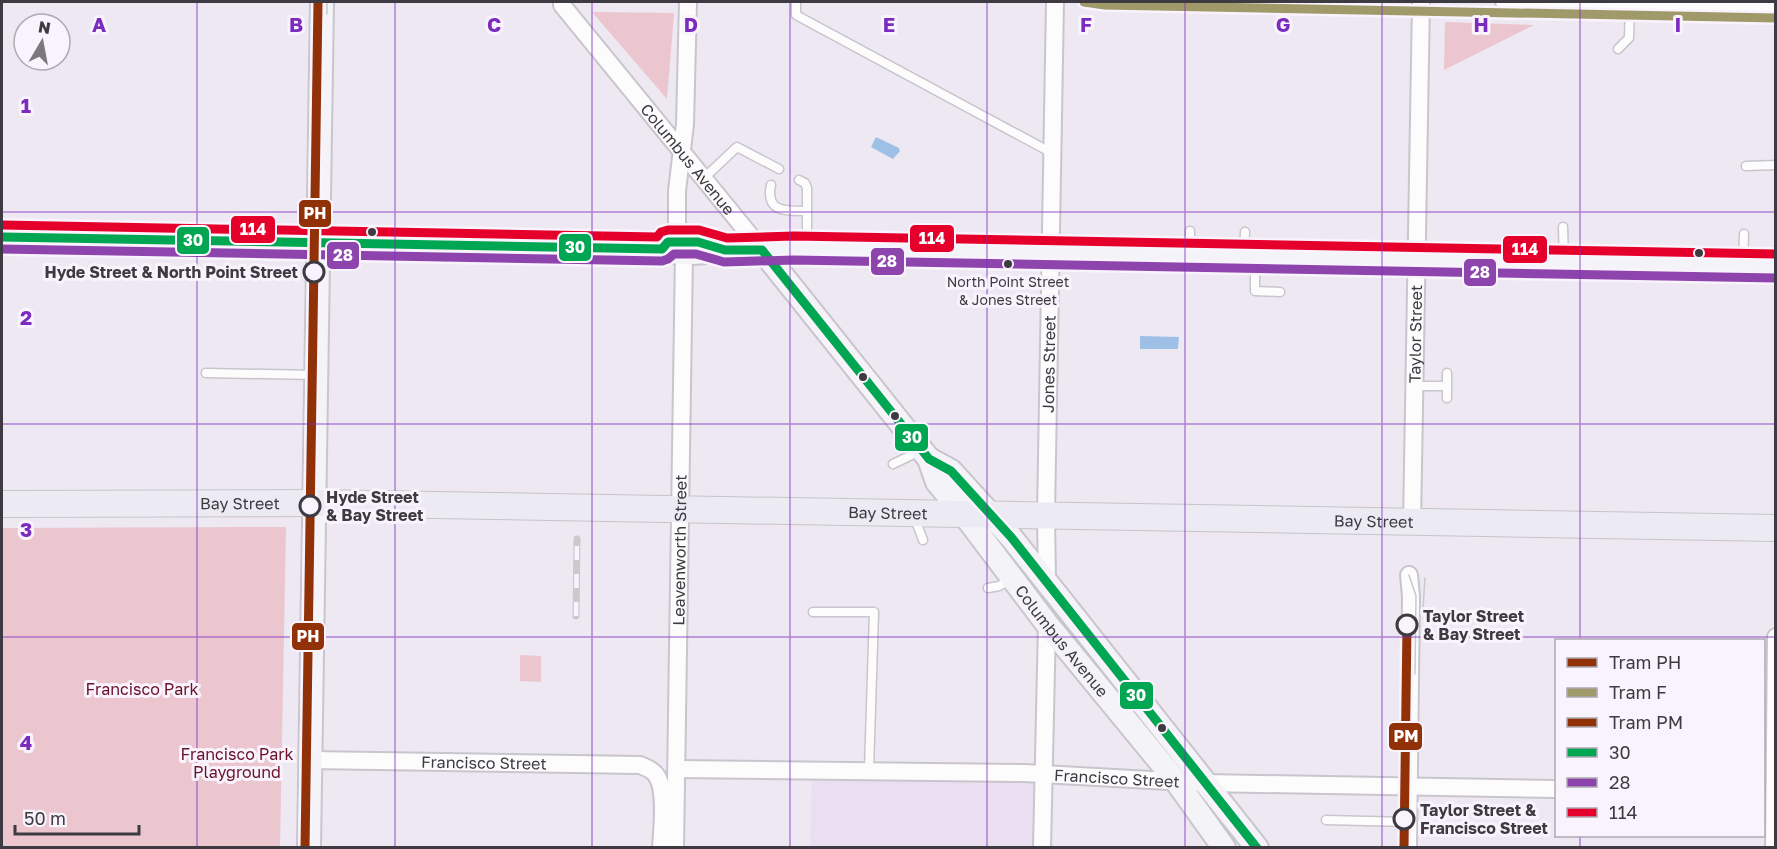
<svg xmlns="http://www.w3.org/2000/svg" width="1777" height="849" font-family="'Golos Text',sans-serif">
<rect width="100%" height="100%" fill="#ede8f1"/>
<!-- built -->
<path fill="#e9dff0" d="M 812,775 L 1034,779 L 1033,847 L 810,848 Z"/>
<!-- green -->
<path fill="#ecc6ce" d="M 592,12 L 674,13 L 667,99 Z
M 1445,22 L 1534,25 L 1444,70 Z
M 286,527 L 280,847 L 2,847 L 2,528 Z
M 520,655 L 541,656 L 541,682 L 520,681 Z"/>
<!-- water -->
<path fill="#9fc0e6" d="M 876,137 L 899,148 L 900,151 L 893,159 L 871,147 Z
M 1140,336 L 1179,337 L 1178,349 L 1140,349 Z"/>
<g fill="none" stroke-linecap="round" stroke-linejoin="round">
<defs>
<path id="lane" d="M 796,2 L 796,15 L 1052,153
M 1618,49 L 1629,38 L 1630,4
M 1746,166 L 1776,165
M 703,179 L 737,147 L 779,169
M 799,180 L 805,183 L 807,188 L 807,248
M 771,185 C 765,213 787,211 807,211
M 1563,227 L 1564,262
M 1190,254 L 1190,231
M 1244,256 L 1245,232
M 1255,257 L 1255,291 L 1280,292
M 1743,265 L 1744,234
M 206,373 L 316,375
M 1447,373 L 1447,398
M 1415,386 L 1447,386
M 893,464 L 922,450
M 914,516 L 923,540
M 988,588 L 999,586 L 1010,580
M 813,612 L 874,612 L 869,770
M 1326,820 L 1408,822"/>
<g id="street">
<path id="s1" d="M 562,2 L 562,5 L 762,250"/>
<path d="M 1504,2 L 1776,7"/>
<path d="M 677,242 L 677,191 L 685,124 L 688,2"/>
<path id="s2" d="M 1412,523 L 1421,2"/>
<path id="s3" d="M 1047,582 L 1046,515 L 1055,2"/>
<path id="s4" d="M 310,760 L 640,765 C 645,767 653,770 656,775 C 667,789 662,830 661,848"/>
<path id="s5" d="M 677,769 L 1024,773 L 1205,783 L 1556,789"/>
<path id="s6" d="M 675,848 L 684,253"/>
<path d="M 1042,848 L 1047,624"/>
<path d="M 1408,848 L 1411,596 L 1409,575"/>
<path d="M 1774,848 L 1776,637"/>
</g>
<g id="secondary">
<path d="M 2,237 L 662,249 C 683,257 705,251 727,250 C 750,249 772,249 794,248 L 1776,266"/>
<path id="s7" d="M 762,250 L 929,459 L 937,482 L 963,513 L 1047,624 L 1176,781 L 1224,848"/>
<path d="M 929,459 L 951,471 L 1011,537 L 1257,848"/>
<path d="M 309,848 L 322,2"/>
</g>
<g id="primary">
<path id="s8" d="M 2,504 L 318,503 L 1776,528"/>
</g>
</defs>
<!-- lane casing -->
<use href="#lane" stroke="#c9c5cd" stroke-width="11"/>
<!-- street casing -->
<use href="#street" stroke="#c9c5cd" stroke-width="20"/>
<!-- secondary casing -->
<use href="#secondary" stroke="#c9c5cd" stroke-width="26"/>
<!-- primary casing -->
<use href="#primary" stroke="#c7c4c9" stroke-width="28"/>
<!-- lane -->
<use href="#lane" stroke="#fcfcfd" stroke-width="8"/>
<!-- street -->
<use href="#street" stroke="#fcfcfd" stroke-width="16"/>
<!-- secondary -->
<use href="#secondary" stroke="#f4f3f8" stroke-width="22"/>
<!-- primary -->
<use href="#primary" stroke="#ecebf4" stroke-width="26"/>
<!-- tram -->
<path stroke="#cbc9cc" stroke-width="1.5" d="M 327,14 L 327,2
M 1409,575 L 1416,596 L 1415,674
M 1423,609 L 1425,578"/>
<defs>
<path id="rail" d="M 576,616 L 577,539"/>
</defs>
<!-- rail casing -->
<use href="#rail" stroke="#cbc9cc" stroke-width="7"/>
<!-- rail -->
<use href="#rail" stroke="#f9f3fd" stroke-width="4.5" stroke-dasharray="14" stroke-linecap="butt"/>
<defs>
<path id="bus-1" d="M 2,237 L 662,249 L 668,242 L 698,242 L 725,250 L 762,250
M 762,250 L 929,459 L 951,471 L 1011,537 L 1257,848"/>
<path id="bus-2" d="M 2,249 L 662,261 L 668,259 L 674,254 L 696,254 L 724,262 L 794,260 L 1776,278"/>
<path id="bus-3" d="M 2,225 L 657,237 L 661,232 L 668,230 L 699,230 L 727,238 L 794,236 L 1776,254"/>
</defs>
<!-- bus-1 casing -->
<use href="#bus-1" stroke="#f9f3fd" stroke-width="14"/>
<!-- bus-2 casing -->
<use href="#bus-2" stroke="#f9f3fd" stroke-width="14"/>
<!-- bus-3 casing -->
<use href="#bus-3" stroke="#f9f3fd" stroke-width="14"/>
<!-- bus-1 -->
<use href="#bus-1" stroke="#00a651" stroke-width="9"/>
<!-- bus-2 -->
<use href="#bus-2" stroke="#8e44ad" stroke-width="9"/>
<!-- bus-3 -->
<use href="#bus-3" stroke="#e4002b" stroke-width="9"/>
<defs>
<path id="tram-1" d="M 305,848 L 318,2"/>
<path id="tram-2" d="M 1084,2 L 1105,5 L 1776,18"/>
<path id="tram-3" d="M 1404,848 L 1407,625"/>
</defs>
<!-- tram-1 casing -->
<use href="#tram-1" stroke="#f9f3fd" stroke-width="14"/>
<!-- tram-2 casing -->
<use href="#tram-2" stroke="#f9f3fd" stroke-width="14"/>
<!-- tram-3 casing -->
<use href="#tram-3" stroke="#f9f3fd" stroke-width="14"/>
<!-- tram-1 -->
<use href="#tram-1" stroke="#913108" stroke-width="9"/>
<!-- tram-2 -->
<use href="#tram-2" stroke="#a0996a" stroke-width="9"/>
<!-- tram-3 -->
<use href="#tram-3" stroke="#913108" stroke-width="9"/>
</g>
<!-- grid -->
<path fill="none" stroke="#7b2cbf" stroke-width="1.5" stroke-opacity="0.55" d="M 197,2 L 197,848M 395,2 L 395,848M 592,2 L 592,848M 790,2 L 790,848M 987,2 L 987,848M 1185,2 L 1185,848M 1382,2 L 1382,848M 1580,2 L 1580,640M 2,212 L 1776,212M 2,424 L 1776,424M 2,637 L 1776,637M 1580,836 L 1580,848"/>
<!-- markers -->
<g fill="#3e3a41" stroke="#f9f3fd" stroke-width="2">
<circle cx="372" cy="232" r="5"/>
<circle cx="1699" cy="253" r="5"/>
<circle cx="1008" cy="264" r="5"/>
<circle cx="863" cy="377" r="5"/>
<circle cx="895" cy="416" r="5"/>
<circle cx="1162" cy="728" r="5"/>
</g>
<g fill="#f9f3fd" stroke="#3e3a41" stroke-width="3">
<circle cx="314" cy="272" r="10"/>
<circle cx="310" cy="506" r="10"/>
<circle cx="1407" cy="625" r="10"/>
<circle cx="1404" cy="819" r="10"/>
</g>
<g text-anchor="middle" stroke-width="6" stroke-linejoin="round" paint-order="stroke">
<!-- bus labels -->
<g font-size="14" fill="#3e3a41" stroke="#f9f3fd">
<text x="1008" y="287">North Point Street<tspan x="1008" dy="18">&amp; Jones Street</tspan></text>
</g>
<!-- street labels -->
<g font-size="16" fill="#3e3a41" stroke="#f9f3fd">
<text dy="6" stroke="none"><textPath href="#s1" startOffset="202">Columbus Avenue</textPath></text>
<text dy="6" stroke="none"><textPath href="#s2" startOffset="189">Taylor Street</textPath></text>
<text dy="6" stroke="none"><textPath href="#s3" startOffset="218">Jones Street</textPath></text>
<text dy="6" stroke="none"><textPath href="#s8" startOffset="238">Bay Street</textPath></text>
<text dy="6" stroke="none"><textPath href="#s8" startOffset="886">Bay Street</textPath></text>
<text dy="6" stroke="none"><textPath href="#s8" startOffset="1372">Bay Street</textPath></text>
<text dy="6" stroke="none"><textPath href="#s6" startOffset="298">Leavenworth Street</textPath></text>
<text dy="6" stroke="none"><textPath href="#s7" startOffset="494">Columbus Avenue</textPath></text>
<text dy="6" stroke="none"><textPath href="#s4" startOffset="174">Francisco Street</textPath></text>
<text dy="6" stroke="none"><textPath href="#s5" startOffset="440">Francisco Street</textPath></text>
</g>
<!-- stop labels -->
<g font-size="16" font-weight="bold" fill="#3e3a41" stroke="#f9f3fd" text-anchor="start">
<text x="298" y="278" text-anchor="end">Hyde Street &amp; North Point Street</text>
<text x="326" y="503">Hyde Street<tspan x="326" dy="18">&amp; Bay Street</tspan></text>
<text x="1423" y="622">Taylor Street<tspan x="1423" dy="18">&amp; Bay Street</tspan></text>
<text x="1420" y="816">Taylor Street &amp;<tspan x="1420" dy="18">Francisco Street</tspan></text>
</g>
<!-- park labels -->
<g font-size="16" fill="#691127" stroke="#f9f3fd">
<text x="142" y="695">Francisco Park</text>
<text x="237" y="760">Francisco Park<tspan x="237" dy="18">Playground</tspan></text>
</g>
</g>
<g font-size="20" text-anchor="middle" font-weight="bold" fill="#7b2cbf" stroke="#f9f3fd" stroke-width="6" stroke-linejoin="round" paint-order="stroke">
<text x="99" y="32">A</text>
<text x="296" y="32">B</text>
<text x="494" y="32">C</text>
<text x="691" y="32">D</text>
<text x="889" y="32">E</text>
<text x="1086" y="32">F</text>
<text x="1283" y="32">G</text>
<text x="1481" y="32">H</text>
<text x="1678" y="32">I</text>
<text x="26" y="113">1</text>
<text x="26" y="325">2</text>
<text x="26" y="537">3</text>
<text x="26" y="750">4</text>
</g>
<g stroke="#f9f3fd" stroke-width="2">
<rect x="298" y="199" width="34" height="29" rx="6" fill="#913108"/>
<rect x="230" y="215" width="46" height="29" rx="6" fill="#e4002b"/>
<rect x="909" y="224" width="46" height="29" rx="6" fill="#e4002b"/>
<rect x="176" y="226" width="34" height="29" rx="6" fill="#00a651"/>
<rect x="558" y="233" width="34" height="29" rx="6" fill="#00a651"/>
<rect x="1502" y="235" width="46" height="29" rx="6" fill="#e4002b"/>
<rect x="326" y="241" width="34" height="29" rx="6" fill="#8e44ad"/>
<rect x="870" y="247" width="35" height="29" rx="6" fill="#8e44ad"/>
<rect x="1463" y="258" width="34" height="29" rx="6" fill="#8e44ad"/>
<rect x="894" y="423" width="35" height="29" rx="6" fill="#00a651"/>
<rect x="291" y="622" width="34" height="29" rx="6" fill="#913108"/>
<rect x="1119" y="681" width="35" height="29" rx="6" fill="#00a651"/>
<rect x="1388" y="722" width="35" height="29" rx="6" fill="#913108"/>
</g>
<g font-size="16" text-anchor="middle" font-weight="bold" fill="#fff">
<text x="315" y="219">PH</text>
<text x="253" y="235">114</text>
<text x="932" y="244">114</text>
<text x="193" y="246">30</text>
<text x="575" y="253">30</text>
<text x="1525" y="255">114</text>
<text x="343" y="261">28</text>
<text x="887" y="267">28</text>
<text x="1480" y="278">28</text>
<text x="912" y="443">30</text>
<text x="308" y="642">PH</text>
<text x="1136" y="701">30</text>
<text x="1406" y="742">PM</text>
</g>
<!-- border -->
<rect width="1777" height="849" fill="none" stroke="#3e3a41" stroke-width="6"/>
<!-- legend -->
<rect x="1555" y="639" width="210" height="198" fill="#f9f3fd" stroke="#aea9b2" stroke-width="1.5"/>
<rect x="1567" y="658" width="30" height="9" fill="#913108" stroke="#aea9b2" stroke-width="1.5"/>
<text x="1609" y="669" font-size="18" fill="#3e3a41">Tram PH</text>
<rect x="1567" y="688" width="30" height="9" fill="#a0996a" stroke="#aea9b2" stroke-width="1.5"/>
<text x="1609" y="699" font-size="18" fill="#3e3a41">Tram F</text>
<rect x="1567" y="718" width="30" height="9" fill="#913108" stroke="#aea9b2" stroke-width="1.5"/>
<text x="1609" y="729" font-size="18" fill="#3e3a41">Tram PM</text>
<rect x="1567" y="748" width="30" height="9" fill="#00a651" stroke="#aea9b2" stroke-width="1.5"/>
<text x="1609" y="759" font-size="18" fill="#3e3a41">30</text>
<rect x="1567" y="778" width="30" height="9" fill="#8e44ad" stroke="#aea9b2" stroke-width="1.5"/>
<text x="1609" y="789" font-size="18" fill="#3e3a41">28</text>
<rect x="1567" y="808" width="30" height="9" fill="#e4002b" stroke="#aea9b2" stroke-width="1.5"/>
<text x="1609" y="819" font-size="18" fill="#3e3a41">114</text>
<!-- north arrow -->
<g transform="translate(42 42) rotate(10)"><circle r="28" fill="#f9f3fd" stroke="#aea9b2" stroke-width="1.5"/>
<path d="M0-4.5L10 22L0 15L-10 22Z" fill="#7b777f"/>
<text y="-9" font-size="16" font-weight="bold" text-anchor="middle" fill="#3e3a41">N</text>
</g>
<!-- scale -->
<path d="M15 825v9h124v-9" fill="none" stroke="#3e3a41" stroke-width="3"/>
<text x="24" y="825" font-size="18" fill="#3e3a41" stroke="#f9f3fd" stroke-width="4.5" paint-order="stroke">50 m</text>
</svg>
